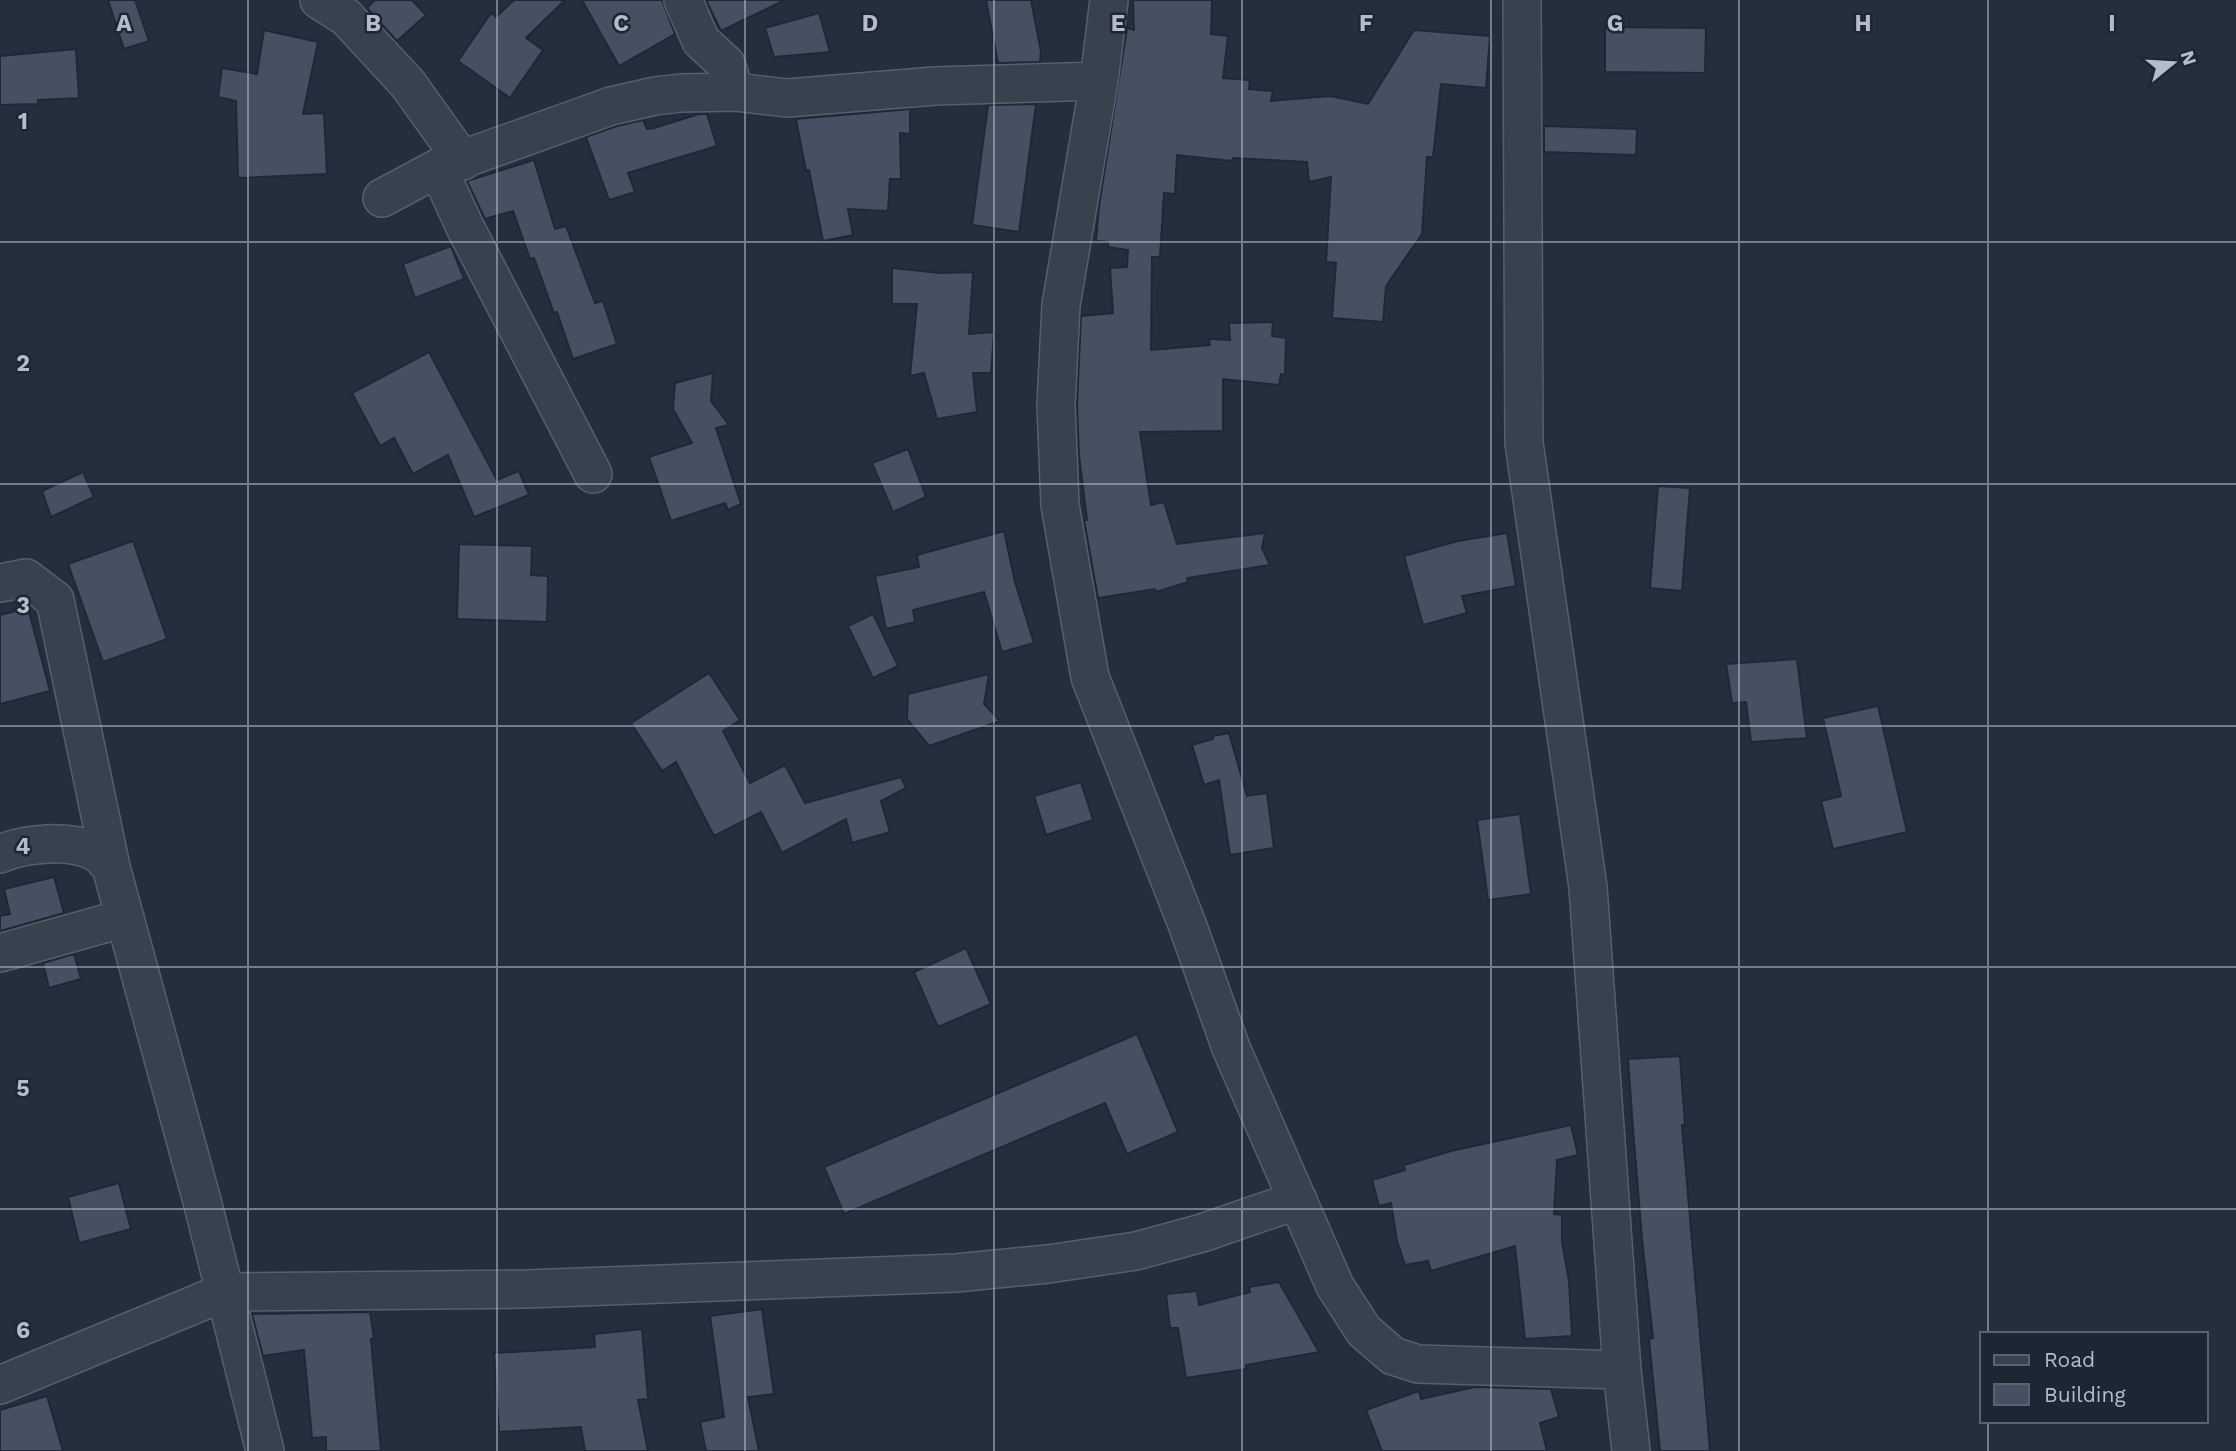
<svg xmlns="http://www.w3.org/2000/svg" width="2236" height="1451" font-family="'Work Sans',sans-serif">
<rect width="100%" height="100%" fill="#242f3e"/>
<!-- building -->
<path fill="#455162" stroke="#1f2835" stroke-width="2" d="M 108,0 L 135,0 L 149,41 L 124,49 Z
M 375,0 L 412,0 L 426,15 L 397,41 L 367,8 Z
M 514,0 L 565,0 L 526,38 L 543,50 L 510,98 L 458,61 L 491,13 L 496,17 Z
M 582,0 L 662,0 L 675,34 L 619,66 Z
M 706,0 L 785,0 L 721,31 Z
M 986,0 L 1031,0 L 1041,52 L 1040,62 L 998,63 Z
M 1133,0 L 1212,0 L 1211,34 L 1228,36 L 1223,78 L 1250,80 L 1249,89 L 1273,91 L 1271,101 L 1330,96 L 1368,104 L 1414,30 L 1490,36 L 1486,88 L 1441,84 L 1433,157 L 1427,157 L 1422,234 L 1386,286 L 1383,322 L 1332,318 L 1336,263 L 1326,262 L 1331,177 L 1309,182 L 1307,162 L 1233,158 L 1232,161 L 1177,155 L 1175,194 L 1164,193 L 1160,257 L 1152,257 L 1151,350 L 1210,345 L 1209,339 L 1230,340 L 1229,323 L 1273,322 L 1272,336 L 1286,338 L 1285,375 L 1281,374 L 1279,385 L 1223,379 L 1223,431 L 1140,432 L 1151,505 L 1164,502 L 1177,544 L 1265,533 L 1262,548 L 1270,565 L 1187,578 L 1188,582 L 1156,592 L 1155,589 L 1098,598 L 1084,520 L 1087,520 L 1079,455 L 1077,405 L 1081,316 L 1113,313 L 1110,268 L 1127,267 L 1128,250 L 1108,247 L 1108,242 L 1096,241 L 1099,206 L 1127,28 L 1134,30 Z
M 819,13 L 830,52 L 774,57 L 765,28 Z
M 1605,27 L 1706,28 L 1705,73 L 1605,72 Z
M 264,30 L 318,42 L 303,114 L 324,113 L 327,174 L 238,178 L 236,101 L 218,97 L 222,68 L 257,74 Z
M 76,49 L 79,98 L 38,100 L 38,104 L 0,105 L 0,56 Z
M 1036,104 L 1019,232 L 972,225 L 988,105 Z
M 910,109 L 910,134 L 900,133 L 901,179 L 890,179 L 888,211 L 848,209 L 853,235 L 823,241 L 809,170 L 806,171 L 796,119 Z
M 699,114 L 707,114 L 717,146 L 628,173 L 635,192 L 609,200 L 586,137 L 617,126 L 643,120 L 647,129 L 654,128 Z
M 1544,126 L 1637,129 L 1636,155 L 1544,152 Z
M 534,160 L 555,229 L 566,226 L 595,303 L 603,301 L 617,344 L 573,359 L 557,312 L 554,313 L 534,258 L 530,259 L 513,211 L 485,219 L 467,181 Z
M 451,246 L 464,279 L 415,298 L 403,264 Z
M 892,268 L 940,273 L 973,272 L 969,334 L 994,332 L 991,373 L 973,373 L 977,412 L 937,419 L 924,373 L 910,376 L 917,304 L 892,304 Z
M 429,352 L 497,480 L 519,471 L 529,495 L 474,517 L 448,455 L 413,474 L 394,438 L 380,446 L 352,393 Z
M 713,373 L 711,401 L 729,425 L 716,428 L 741,504 L 728,510 L 725,503 L 671,521 L 649,457 L 692,443 L 673,409 L 675,383 Z
M 908,449 L 926,497 L 893,512 L 872,463 Z
M 83,472 L 94,497 L 51,517 L 42,491 Z
M 1658,486 L 1690,488 L 1682,591 L 1650,588 Z
M 1004,531 L 1015,582 L 1034,643 L 1002,652 L 984,592 L 913,610 L 915,622 L 886,629 L 875,576 L 919,567 L 917,555 Z
M 1507,533 L 1516,586 L 1462,596 L 1467,613 L 1423,625 L 1404,556 L 1458,541 Z
M 133,541 L 167,639 L 103,662 L 68,564 Z
M 459,544 L 532,546 L 531,575 L 548,576 L 547,622 L 457,619 Z
M 28,608 L 50,691 L 0,704 L 0,615 Z
M 873,614 L 898,666 L 873,678 L 848,626 Z
M 1797,659 L 1807,738 L 1751,742 L 1746,702 L 1732,703 L 1726,664 Z
M 709,673 L 740,720 L 723,731 L 750,783 L 785,765 L 805,803 L 901,777 L 906,788 L 881,801 L 890,832 L 852,843 L 846,819 L 782,853 L 761,812 L 714,836 L 676,762 L 662,771 L 631,723 Z
M 989,674 L 984,704 L 1000,721 L 929,746 L 907,719 L 908,694 Z
M 1878,706 L 1907,832 L 1833,849 L 1821,801 L 1841,796 L 1823,718 Z
M 1229,733 L 1247,796 L 1267,793 L 1274,848 L 1230,855 L 1219,780 L 1204,785 L 1192,745 L 1213,739 L 1213,736 Z
M 1081,782 L 1093,820 L 1046,835 L 1034,796 Z
M 1520,814 L 1531,894 L 1488,900 L 1477,820 Z
M 54,877 L 64,913 L 0,931 L 0,916 L 10,914 L 4,889 Z
M 966,948 L 991,1004 L 938,1027 L 914,972 Z
M 74,954 L 81,979 L 49,988 L 43,963 Z
M 1137,1034 L 1178,1132 L 1127,1154 L 1105,1103 L 844,1214 L 824,1167 Z
M 1680,1056 L 1685,1125 L 1682,1125 L 1710,1451 L 1660,1451 L 1649,1339 L 1653,1338 L 1642,1239 L 1633,1129 L 1628,1059 Z
M 1571,1125 L 1578,1155 L 1557,1160 L 1554,1214 L 1562,1215 L 1562,1242 L 1569,1281 L 1572,1336 L 1525,1339 L 1515,1246 L 1431,1271 L 1428,1261 L 1405,1265 L 1397,1241 L 1391,1203 L 1379,1206 L 1372,1180 L 1405,1170 L 1404,1165 L 1451,1151 Z
M 119,1183 L 131,1229 L 79,1243 L 68,1197 Z
M 1279,1282 L 1319,1352 L 1246,1365 L 1246,1369 L 1186,1378 L 1178,1328 L 1170,1328 L 1166,1294 L 1197,1291 L 1199,1305 L 1250,1292 L 1249,1287 Z
M 762,1309 L 774,1394 L 748,1397 L 759,1451 L 706,1451 L 700,1422 L 724,1417 L 710,1316 Z
M 370,1312 L 374,1338 L 371,1339 L 381,1451 L 326,1451 L 326,1437 L 312,1438 L 304,1350 L 263,1356 L 252,1314 Z
M 642,1329 L 648,1399 L 638,1400 L 648,1451 L 585,1451 L 581,1427 L 499,1432 L 494,1353 L 595,1347 L 594,1334 Z
M 1475,1387 L 1551,1389 L 1559,1417 L 1540,1423 L 1547,1451 L 1382,1451 L 1366,1410 L 1419,1391 L 1421,1399 Z
M 47,1396 L 63,1451 L 0,1451 L 0,1410 Z"/>
<g fill="none" stroke-linecap="round" stroke-linejoin="round">
<defs>
<path id="street" d="M 319,0 L 346,17 L 408,84 L 463,161
M 683,0 L 701,41 L 726,64 L 735,92
M 1109,0 L 1099,81 L 1061,305 L 1056,405 L 1060,505 L 1090,677 L 1187,924 L 1231,1048 L 1335,1286 L 1364,1331 L 1393,1356 L 1418,1364 L 1622,1370
M 1522,0 L 1524,443 L 1588,887 L 1622,1370 L 1631,1451
M 438,168 L 465,227 L 593,474
M 382,198 L 438,168 L 611,106 L 655,96 L 681,93 L 735,92 L 787,98 L 935,86 L 1099,81
M 0,583 L 26,578 L 55,600 L 111,867 L 202,1201 L 265,1451
M 0,854 C 25,843 70,839 95,852 C 101,855 106,862 111,867
M 0,953 L 125,918
M 0,1385 L 225,1292 L 526,1289 L 956,1273 L 1048,1264 L 1136,1251 L 1202,1233 L 1298,1200"/>
</defs>
<!-- street casing -->
<use href="#street" stroke="#565f6c" stroke-width="40"/>
<!-- street -->
<use href="#street" stroke="#38414e" stroke-width="37"/>
</g>
<!-- grid -->
<path fill="none" stroke="#b4bcc9" stroke-width="2" stroke-opacity="0.55" d="M 248,0 L 248,1451M 497,0 L 497,1451M 745,0 L 745,1451M 994,0 L 994,1451M 1242,0 L 1242,1451M 1491,0 L 1491,1451M 1739,0 L 1739,1451M 1988,0 L 1988,1334M 0,242 L 2236,242M 0,484 L 2236,484M 0,726 L 2236,726M 0,967 L 2236,967M 0,1209 L 2236,1209M 1988,1421 L 1988,1451"/>
<g font-size="23" text-anchor="middle" font-weight="bold" fill="#b4bcc9" stroke="#1d2633" stroke-width="5" stroke-linejoin="round" paint-order="stroke">
<text x="124" y="31">A</text>
<text x="373" y="31">B</text>
<text x="621" y="31">C</text>
<text x="870" y="31">D</text>
<text x="1118" y="31">E</text>
<text x="1366" y="31">F</text>
<text x="1615" y="31">G</text>
<text x="1863" y="31">H</text>
<text x="2112" y="31">I</text>
<text x="23" y="129">1</text>
<text x="23" y="371">2</text>
<text x="23" y="613">3</text>
<text x="23" y="854">4</text>
<text x="23" y="1096">5</text>
<text x="23" y="1338">6</text>
</g>
<!-- legend -->
<rect x="1980" y="1332" width="228" height="91" fill="#1d2633" stroke="#59626f" stroke-width="2"/>
<rect x="1994" y="1355" width="35" height="10" fill="#38414e" stroke="#59626f" stroke-width="2"/>
<text x="2044" y="1367" font-size="21" fill="#b4bcc9">Road</text>
<rect x="1994" y="1384" width="35" height="21" fill="#455162" stroke="#59626f" stroke-width="2"/>
<text x="2044" y="1402" font-size="21" fill="#b4bcc9">Building</text>
<!-- north arrow -->
<g transform="translate(2173 63) rotate(72)" stroke="#1d2633" stroke-width="5" paint-order="stroke">
<path d="M0-5L12 26L0 18L-12 26Z" fill="#b4bcc9"/>
<text y="-10" font-size="19" font-weight="bold" text-anchor="middle" fill="#b4bcc9">N</text>
</g>
</svg>
